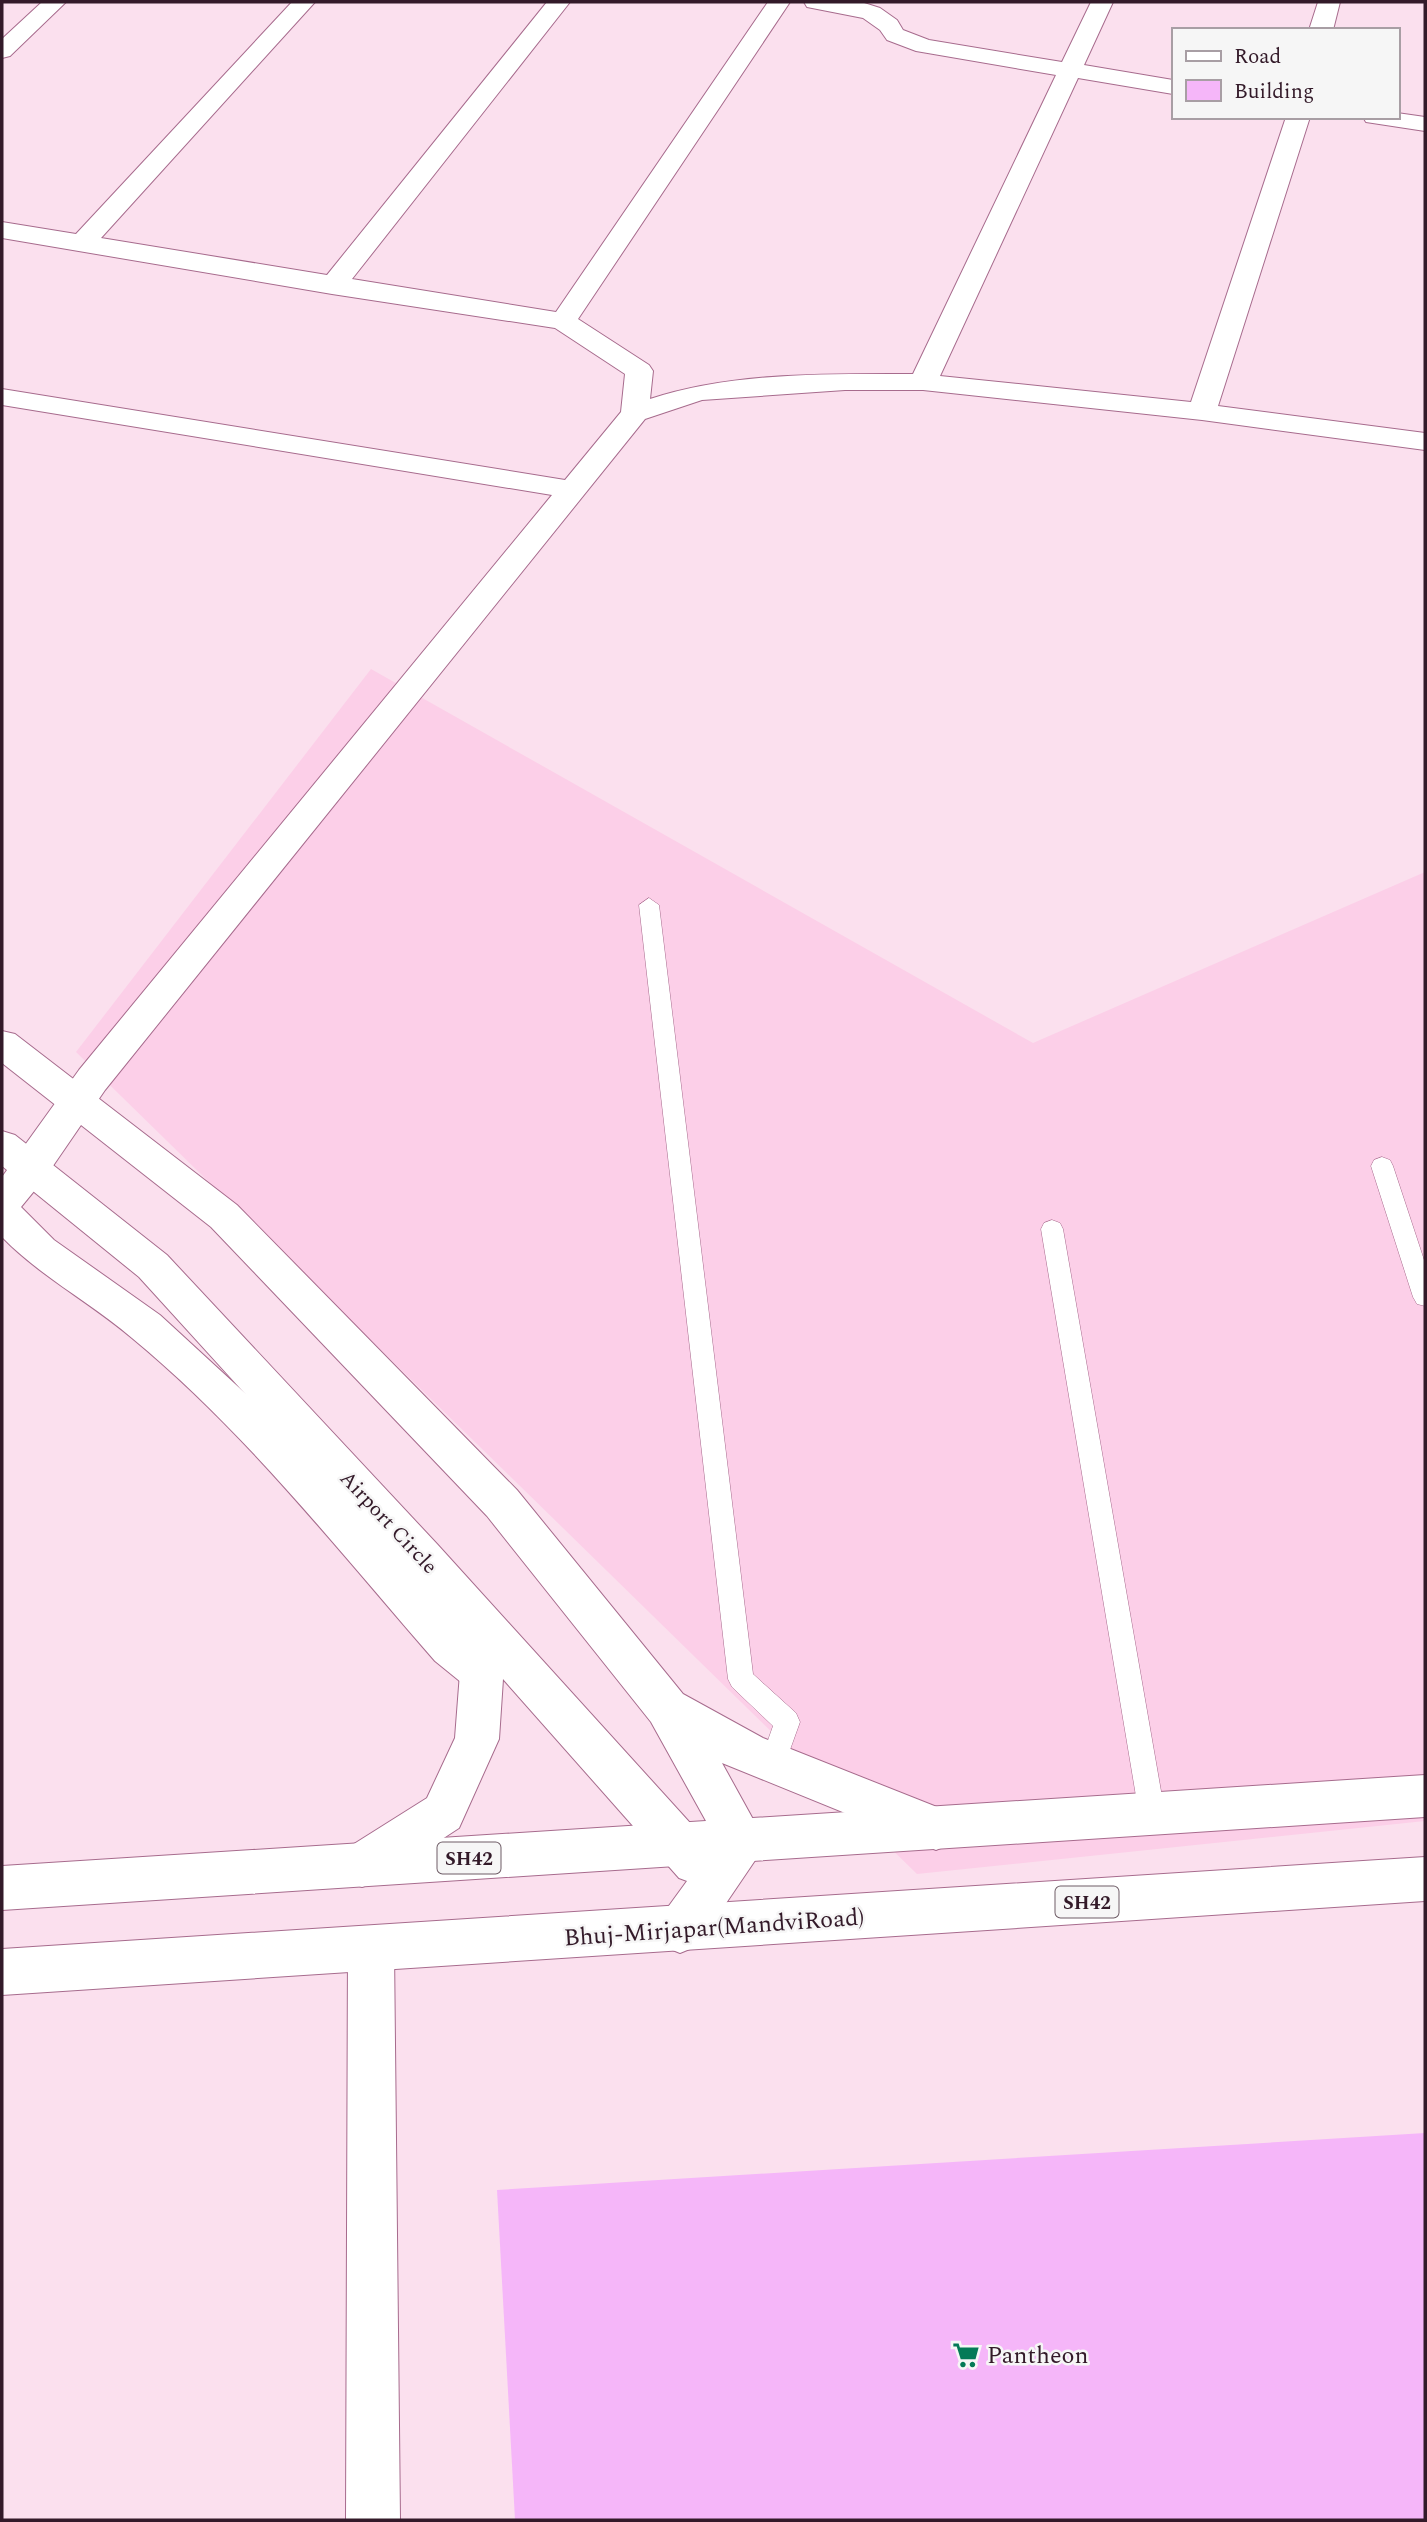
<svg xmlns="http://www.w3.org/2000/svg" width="1427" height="2522" font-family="Spectral,serif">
<rect width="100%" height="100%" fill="#fbe0ee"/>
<!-- built -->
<path fill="#fccfe8" d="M 371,669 L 1033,1043 L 1425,872 L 1425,1821 L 917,1874 L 76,1052 Z"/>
<!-- building -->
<path fill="#f5b6f9" d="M 1425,2133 L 1425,2520 L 515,2520 L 497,2190 Z"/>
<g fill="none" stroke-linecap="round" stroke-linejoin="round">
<defs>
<path id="lane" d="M 649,898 L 659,905 L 753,1674 L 796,1713 L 800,1722 L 782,1772 L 773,1775 L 764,1772 L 760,1763 L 773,1726 L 732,1687 L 728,1679 L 639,905 Z
M 1382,1157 L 1390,1160 L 1393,1166 L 1425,1263 L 1425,1306 L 1417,1304 L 1413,1297 L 1371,1166 L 1374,1160 Z
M 1052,1220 L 1060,1223 L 1063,1229 L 1165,1814 L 1161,1823 L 1152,1827 L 1143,1823 L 1139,1814 L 1041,1229 L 1044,1223 Z"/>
<path id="street" d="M 42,2 L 66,2 L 10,56 L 2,58 L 2,39 Z
M 292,2 L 315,2 L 101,238 L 327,275 L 547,2 L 570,2 L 352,279 L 556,312 L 768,2 L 790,2 L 578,319 L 649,365 L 653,371 L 650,399 C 733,372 826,374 913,374 L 1056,75 L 916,51 L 887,40 L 880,30 L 863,18 L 807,7 L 804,2 L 861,2 L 880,8 L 897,20 L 903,30 L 929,40 L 1062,62 L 1091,2 L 1113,2 L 1084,65 L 1173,80 L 1173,94 L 1078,78 L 940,376 L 1191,402 L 1286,117 L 1310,117 L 1218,406 L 1425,433 L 1425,450 L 1202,420 L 923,390 L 845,390 L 702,400 L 645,419 L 105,1090 L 44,1179 L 21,1207 L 54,1240 L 160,1315 L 271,1417 L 465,1633 L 497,1659 L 504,1673 L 497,1687 L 482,1693 L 467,1687 L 435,1661 C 338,1550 246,1432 132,1338 C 90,1302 41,1277 2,1237 L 2,1177 L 79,1070 L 552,495 L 2,405 L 2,389 L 565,480 L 621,412 L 625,374 L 555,328 L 332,294 L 2,238 L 2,222 L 76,234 Z
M 1318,2 L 1340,2 L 1333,30 L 1309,30 Z
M 1397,113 L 1425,117 L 1425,131 L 1366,122 L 1363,117 L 1397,117 Z
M 371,1926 L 388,1933 L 394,1949 L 400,2520 L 346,2520 L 348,1949 L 354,1933 Z"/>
<path id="secondary" d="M 2,1031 L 15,1034 L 237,1205 L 517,1490 L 683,1694 L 763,1738 L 952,1813 L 959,1828 L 952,1843 L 936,1850 L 722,1763 L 765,1841 L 758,1856 L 697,1946 L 680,1953 L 663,1946 L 657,1930 L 663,1914 L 687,1881 L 679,1878 L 503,1679 L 499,1739 L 459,1828 L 378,1881 L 362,1887 L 346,1881 L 339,1865 L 346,1849 L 427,1798 L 455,1738 L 460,1673 L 451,1620 L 139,1277 L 2,1166 L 2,1131 L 15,1135 L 167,1255 L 437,1544 L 711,1846 L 716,1839 L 651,1722 L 487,1516 L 211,1227 L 2,1063 Z"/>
<path id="primary" d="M 1425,1775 L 1425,1817 L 2,1910 L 2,1866 Z
M 1425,1857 L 1425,1901 L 2,1995 L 2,1949 Z"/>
</defs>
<!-- lane casing -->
<use href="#lane" stroke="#a76b8d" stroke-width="1"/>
<!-- street casing -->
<use href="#street" stroke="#a76b8d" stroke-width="2"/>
<!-- secondary casing -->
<use href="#secondary" stroke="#a76b8d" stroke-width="2"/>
<!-- primary casing -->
<use href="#primary" stroke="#a76b8d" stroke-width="2"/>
<!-- lane -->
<use href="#lane" fill="#fff" fill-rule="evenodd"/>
<!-- street -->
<use href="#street" fill="#fff" fill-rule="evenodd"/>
<!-- secondary -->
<use href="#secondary" fill="#fff" fill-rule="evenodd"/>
<!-- primary -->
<use href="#primary" fill="#fff" fill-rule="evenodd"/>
</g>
<!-- icons -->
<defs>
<symbol id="supermarket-bare" viewBox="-9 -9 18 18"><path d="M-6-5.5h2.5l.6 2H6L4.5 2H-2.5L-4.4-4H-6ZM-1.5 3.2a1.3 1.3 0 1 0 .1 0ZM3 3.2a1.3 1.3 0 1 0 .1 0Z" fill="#047a57" stroke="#f6f6f6" stroke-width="2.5" paint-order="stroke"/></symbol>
</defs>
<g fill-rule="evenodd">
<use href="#supermarket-bare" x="947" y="2336" width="38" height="38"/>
</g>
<g text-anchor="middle" stroke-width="5" stroke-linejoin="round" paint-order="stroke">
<!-- shield labels -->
<g fill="#f6f6f6" stroke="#6e5c66" stroke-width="2">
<rect x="437.5" y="1842.5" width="63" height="31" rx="5"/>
<rect x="1055.5" y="1886.5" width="63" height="31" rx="5"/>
</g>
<g font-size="19" font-weight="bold" fill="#331a29">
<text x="469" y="1865">SH42</text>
<text x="1087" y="1909">SH42</text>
</g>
<!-- street labels -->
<g font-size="21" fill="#331a29" stroke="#f6f6f6">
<text transform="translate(389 1522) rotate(47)" y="7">Airport Circle</text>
</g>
<!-- near-street labels -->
<g font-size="24" fill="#331a29" stroke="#f6f6f6">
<text transform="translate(714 1927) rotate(-4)" y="8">Bhuj-Mirjapar(MandviRoad)</text>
</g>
<!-- near-poi labels -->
<g font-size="24" fill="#331a29" stroke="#f6f6f6" text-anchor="start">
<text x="987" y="2363">Pantheon</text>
</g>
</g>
<!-- border -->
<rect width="1427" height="2522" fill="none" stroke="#331a29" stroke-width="7"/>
<!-- legend -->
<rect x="1172" y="28" width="228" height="91" fill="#f6f6f6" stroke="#a89ea4" stroke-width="2"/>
<rect x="1186" y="51" width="35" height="10" fill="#ffffff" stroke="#a89ea4" stroke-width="2"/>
<text x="1234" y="63" font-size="21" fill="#331a29">Road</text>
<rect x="1186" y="80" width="35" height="21" fill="#f5b6f9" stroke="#a89ea4" stroke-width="2"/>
<text x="1234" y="98" font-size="21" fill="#331a29">Building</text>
</svg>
